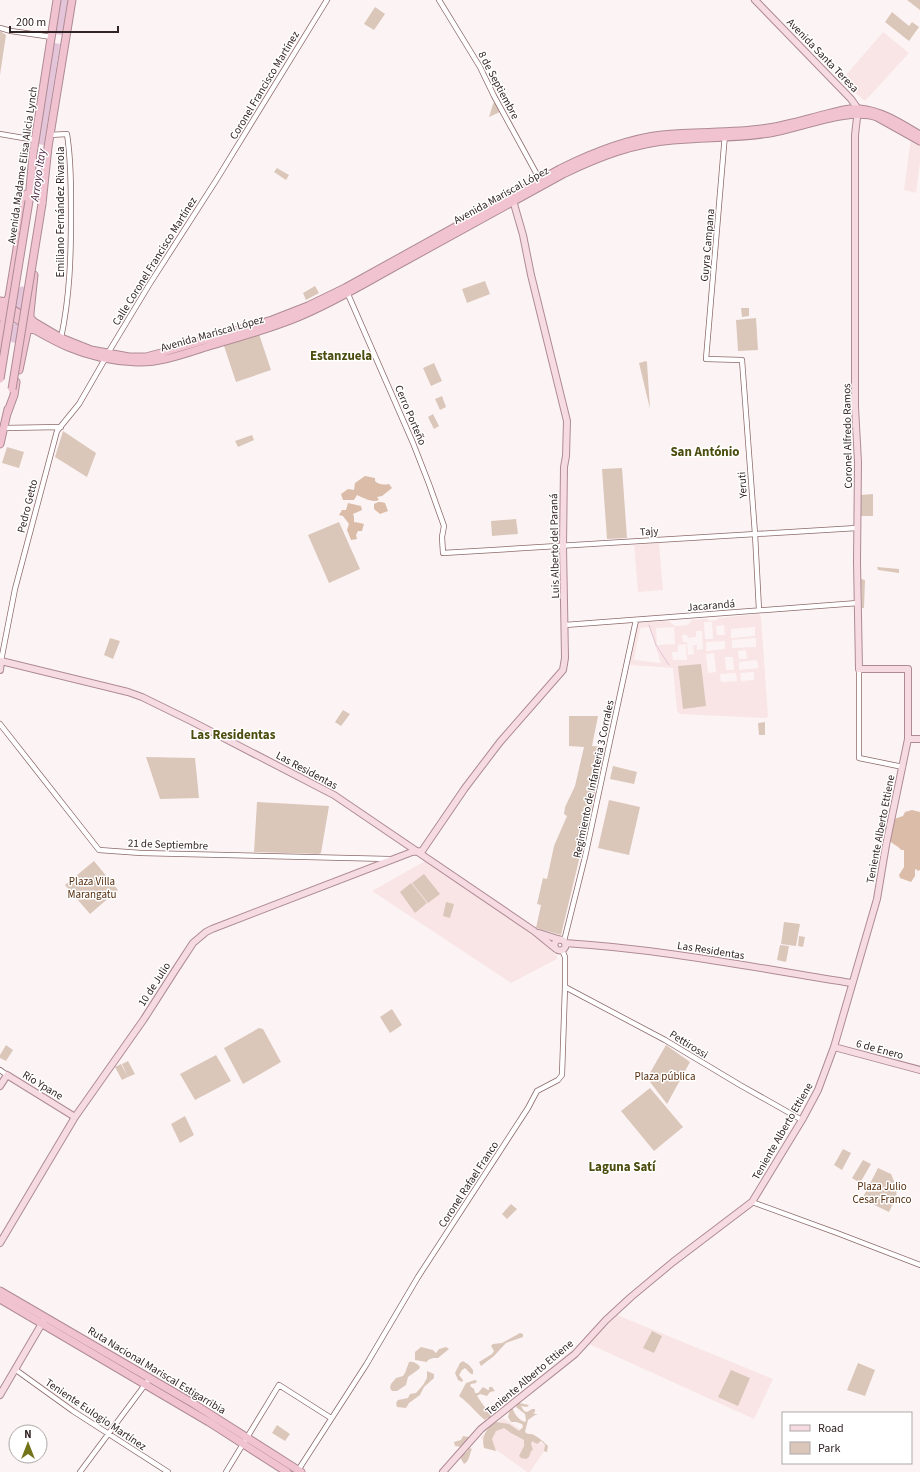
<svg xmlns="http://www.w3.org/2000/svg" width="920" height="1472" font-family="'Source Sans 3',sans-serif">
<rect width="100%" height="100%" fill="#fcf4f4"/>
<!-- built -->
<path fill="#f9e5e5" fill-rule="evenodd" d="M 883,32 L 909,53 L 865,101 L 841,81 Z
M 911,138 L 920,143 L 920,162 L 916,193 L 904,190 Z
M 659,543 L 663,590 L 638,592 L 634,545 Z
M 759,614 L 761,617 L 768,716 L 766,718 L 680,714 L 677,711 L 673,668 L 631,665 L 630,662 L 636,624 L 638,622 L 669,621 L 675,626 L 688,625 L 692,620 L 707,619 L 709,621 L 717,620 L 719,618 ZM 704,622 L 712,622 L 713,639 L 705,639 ZM 724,625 L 725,635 L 717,635 L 716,626 ZM 649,627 L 661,663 L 660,663 L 634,660 L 640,628 ZM 674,627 L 675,644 L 657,645 L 656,628 ZM 755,627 L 755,636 L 731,638 L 731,629 ZM 696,631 L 702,631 L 703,649 L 697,650 L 697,645 L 693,645 L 694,654 L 688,655 L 687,642 L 683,642 L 682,635 L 687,635 L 688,638 L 696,637 ZM 756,638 L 756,647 L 732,648 L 732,640 ZM 725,641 L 725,649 L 706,651 L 706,642 ZM 686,644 L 687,660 L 673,660 L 672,652 L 678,652 L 678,645 ZM 746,650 L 747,659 L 739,659 L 738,651 ZM 714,653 L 716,672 L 708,673 L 706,654 ZM 725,657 L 733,657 L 734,670 L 726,670 ZM 757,660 L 758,668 L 739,670 L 739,662 ZM 754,672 L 754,680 L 741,681 L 740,673 ZM 736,673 L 737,681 L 721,682 L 720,674 Z
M 425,861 L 537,937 L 557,956 L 557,959 L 511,983 L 372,891 Z
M 617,1315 L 773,1379 L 754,1419 L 589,1344 Z
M 503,1418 L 547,1447 L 530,1472 L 527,1472 L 480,1438 Z"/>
<!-- green -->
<path fill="#dbc6ba" d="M 907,0 L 920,0 L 920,10 Z
M 375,7 L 385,14 L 374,30 L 364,24 Z
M 892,12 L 909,26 L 912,22 L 919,27 L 909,41 L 885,22 Z
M 0,31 L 6,35 L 0,75 Z
M 494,102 L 500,112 L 489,117 L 493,104 Z
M 277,168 L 289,175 L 286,180 L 274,172 Z
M 485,281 L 490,294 L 467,303 L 462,289 Z
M 315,286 L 319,293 L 306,300 L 303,293 Z
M 741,308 L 749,308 L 749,316 L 742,317 Z
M 756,318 L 758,350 L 738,351 L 736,320 Z
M 259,334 L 271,370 L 236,382 L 224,346 Z
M 646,361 L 647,362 L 650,409 L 639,363 Z
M 434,363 L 442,381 L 431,386 L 423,368 Z
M 442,396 L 446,407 L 440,410 L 435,399 Z
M 433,414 L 439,426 L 434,429 L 428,417 Z
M 63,431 L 96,453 L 87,477 L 55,457 Z
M 252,435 L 254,440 L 238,447 L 235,441 Z
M 7,447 L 24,452 L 19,468 L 2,463 Z
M 622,468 L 627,538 L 607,539 L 602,469 Z
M 873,494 L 873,516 L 860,516 L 860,495 Z
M 516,519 L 518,534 L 492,536 L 491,521 Z
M 339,522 L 360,569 L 329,583 L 308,535 Z
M 877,567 L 899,569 L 899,573 L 878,570 Z
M 861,579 L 865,580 L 864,608 L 862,608 Z
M 110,638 L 120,641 L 113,659 L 104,655 Z
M 701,664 L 706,706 L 683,709 L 678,666 Z
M 343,710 L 350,714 L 341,726 L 335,722 Z
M 569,716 L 598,716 L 592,746 L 606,747 L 561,935 L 536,928 L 541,905 L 537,904 L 543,878 L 547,879 L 554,846 L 567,816 L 564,814 L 565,807 L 575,786 L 584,747 L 569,746 Z
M 765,722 L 765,735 L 759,735 L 758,723 Z
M 146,757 L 195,758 L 199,798 L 160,799 Z
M 613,766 L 637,772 L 634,784 L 610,779 Z
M 609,800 L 640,807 L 629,855 L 598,848 Z
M 257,802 L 329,806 L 321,853 L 319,854 L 254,852 Z
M 94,861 L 118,890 L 90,914 L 65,885 Z
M 424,874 L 440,894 L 428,903 L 412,883 Z
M 411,883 L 427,903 L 415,913 L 400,892 Z
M 446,902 L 454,904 L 450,918 L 443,916 Z
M 784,922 L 800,924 L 796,946 L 781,944 Z
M 799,936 L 805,937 L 803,947 L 798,946 Z
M 780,945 L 789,946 L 786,962 L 777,960 Z
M 392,1009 L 402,1025 L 390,1033 L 380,1017 Z
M 259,1028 L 263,1029 L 281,1062 L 243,1084 L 224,1048 Z
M 6,1045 L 13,1050 L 6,1061 L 0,1058 L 0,1055 Z
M 666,1045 L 690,1062 L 667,1104 L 647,1078 Z
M 216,1055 L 231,1081 L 195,1100 L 180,1074 Z
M 128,1061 L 135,1074 L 128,1077 L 122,1064 Z
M 121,1064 L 128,1077 L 122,1080 L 115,1067 Z
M 650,1088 L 683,1127 L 654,1151 L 621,1111 Z
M 185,1116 L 194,1135 L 180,1143 L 171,1124 Z
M 843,1149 L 851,1153 L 842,1170 L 834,1165 Z
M 863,1160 L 871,1164 L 860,1183 L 852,1178 Z
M 878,1168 L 891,1174 C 899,1193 898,1194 889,1212 L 862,1199 Z
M 511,1204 L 517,1209 L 507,1219 L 502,1214 Z
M 652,1331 L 662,1336 L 654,1353 L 643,1348 Z
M 520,1333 L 523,1334 L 523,1337 L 506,1343 L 494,1356 L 481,1366 L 479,1362 L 492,1354 L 494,1351 L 491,1346 L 493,1344 L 502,1343 Z
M 421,1347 L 433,1350 L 436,1353 L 439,1349 L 446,1347 L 449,1349 L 438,1358 L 433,1358 L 428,1360 L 427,1362 L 415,1360 L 415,1352 Z
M 463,1361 L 469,1365 L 473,1370 L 473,1374 L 471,1374 L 465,1368 L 462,1370 L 459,1375 L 463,1380 L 462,1382 L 458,1380 L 455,1373 L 460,1363 Z
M 409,1362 C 413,1361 418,1364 420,1367 L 419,1369 L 408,1377 L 406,1385 L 397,1391 L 392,1391 L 390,1388 L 391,1384 L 396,1378 L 403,1376 L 405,1373 Z
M 858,1363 L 875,1370 L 865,1396 L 847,1390 Z
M 731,1370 L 750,1378 L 738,1406 L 718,1397 Z
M 427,1371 L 434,1374 L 434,1378 L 424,1387 L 420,1395 L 409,1403 L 406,1408 L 397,1407 L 396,1403 L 398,1400 L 408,1398 L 410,1394 L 416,1393 L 423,1385 L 427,1378 Z
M 475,1380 L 477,1381 L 476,1383 L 471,1384 L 470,1386 L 474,1389 L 475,1393 L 478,1393 L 483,1387 L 488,1390 L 489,1390 L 489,1387 L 492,1387 L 495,1391 L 490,1392 L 487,1396 L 480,1394 L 477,1396 L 486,1409 L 492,1415 L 490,1418 L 487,1418 L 485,1420 C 476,1413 469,1403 459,1396 L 466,1383 Z
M 519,1403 L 529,1405 L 527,1407 L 521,1406 L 524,1411 L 527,1412 L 532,1409 L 535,1409 L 535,1412 L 533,1413 L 538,1415 L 535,1415 L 528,1420 L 525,1432 C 528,1435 530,1433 534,1435 C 538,1437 544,1442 548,1446 L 547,1452 L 544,1451 L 545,1445 L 541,1441 L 537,1444 L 532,1441 L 531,1444 L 533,1450 L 531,1451 L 529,1457 L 526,1459 L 521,1458 L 519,1456 L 524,1446 L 524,1440 L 511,1433 L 504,1428 L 496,1431 L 492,1439 L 496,1451 L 484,1448 C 481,1437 486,1428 496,1422 L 509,1424 L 519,1431 L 523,1427 L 522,1424 L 516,1422 L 511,1422 L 508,1417 L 510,1409 L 513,1409 C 514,1414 520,1421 525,1422 L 526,1420 L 525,1414 L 516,1407 L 517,1404 Z
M 277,1425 L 290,1434 L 285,1441 L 272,1433 Z
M 463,1436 L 469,1437 L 470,1439 L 462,1447 L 455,1446 L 454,1442 L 461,1440 Z
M 469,1448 L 472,1449 C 469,1454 470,1461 464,1464 L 460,1457 L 464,1453 L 467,1452 Z"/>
<!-- forest -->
<path fill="#dbbca8" d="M 365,476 L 375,478 L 375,481 C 379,485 384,485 389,484 L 392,488 L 382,496 L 377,497 L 379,500 C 372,503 364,498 357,495 L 354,500 L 343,500 L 341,494 L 348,489 L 354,490 L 355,483 Z
M 378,502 L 381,502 L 385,503 L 388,511 L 380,514 L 374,509 L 374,504 Z
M 348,503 L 361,506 L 362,510 L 353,514 L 354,517 L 354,522 L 360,523 L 364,524 L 362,531 L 358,531 L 356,535 L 357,539 L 351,540 L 347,530 L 349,524 L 343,516 L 339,515 L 342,510 L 346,510 Z
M 912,810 L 920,812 L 920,870 L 918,871 L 916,869 L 915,870 L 915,876 L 911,882 L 900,878 L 899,875 L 904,867 L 904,850 L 901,850 C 898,845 891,845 889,838 L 894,819 L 903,816 L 905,812 Z"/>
<!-- water -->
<path fill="#e4c4d9" d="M 61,0 L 68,0 L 62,35 L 55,34 Z
M 54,43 L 60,44 L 44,145 L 38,144 Z"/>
<!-- pier -->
<path fill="#fcf4f4" d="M 35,156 L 44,157 L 30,264 L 23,303 L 22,303 L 16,300 Z
M 11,328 L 19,330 L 13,374 L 5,416 L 0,415 L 0,391 L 9,330 Z"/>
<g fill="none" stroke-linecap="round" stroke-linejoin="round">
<!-- stream -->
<path stroke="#e4c4d9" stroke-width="1" d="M 649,625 L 656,645 L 669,665"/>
<!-- river -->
<path stroke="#e4c4d9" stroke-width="7" d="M 19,306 L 22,290
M 14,339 L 15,327"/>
<defs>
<path id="minor" d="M 439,0 L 480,67 L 494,96 L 540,180
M 0,28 L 11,31 L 52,37
M 0,134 L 35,140
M 725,134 L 706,359 L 742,360 L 755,534 L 759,610
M 50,135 L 67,134 C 71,160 71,186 71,213 C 71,255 70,296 61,338
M 347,292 L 413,443 L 429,484 L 444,526 L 442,537 L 443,553 L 857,528
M 108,353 L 149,285 L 217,179 L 327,0
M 4,428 L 61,427
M 565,625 L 858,603
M 1,661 L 15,589 L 57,431 L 79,404 L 105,359
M 859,669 L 859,758 L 903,767
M 0,724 L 99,850 L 141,853 L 389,859
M 564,941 L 585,857 L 636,620
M 565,987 L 665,1040 L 740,1085 L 802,1120
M 0,1070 L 7,1075
M 752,1202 L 837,1233 L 920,1265
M 16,1370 L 73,1411 L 168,1472
M 80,1472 L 150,1378
M 226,1472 L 279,1385 L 331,1418
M 297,1472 L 366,1365 L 418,1277 L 528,1108 L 537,1091 L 558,1080 L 562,1075 L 565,987 L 565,957 L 562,950"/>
<path id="major" d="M 0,670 L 1,661 L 128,692 L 142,697 L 191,721 L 334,795 L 534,931 L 556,949
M 908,739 L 920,739
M 539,933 L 561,940
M554.5 945a5.5 5.5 0 1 1 11 0a5.5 5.5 0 1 1-11 0Z
M 565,943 C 662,949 757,968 852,983
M 834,1047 L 920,1070
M 0,1086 L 7,1075 L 75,1117
M 0,1243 L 75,1117 L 144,1019 L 176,969 L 193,943 L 206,932 L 212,929 L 412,852 L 422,851 L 465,788 L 500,742 L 563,670 L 565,658 L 563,546 L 564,467 L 566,456 L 567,421 L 531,275 L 523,235 L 512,197
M 0,1395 L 44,1320
M 443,1472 L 481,1429 L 575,1354 L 606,1320 L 631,1297 L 673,1262 L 752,1202 L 802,1120 L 818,1090 L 834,1047 L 877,899 L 886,845 L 908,739 L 908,669 L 859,669 L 857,562 L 858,462 L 855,407 L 855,135 L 858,109 L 851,99 L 755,0"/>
<path id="highway" d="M 29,201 L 33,154 L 57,0
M 42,204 L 48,147 L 72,0
M 0,301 L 6,302 L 9,297 L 26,194
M 0,302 L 61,338 L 91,350 L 129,357 L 146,357 L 161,353 L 272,320 L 308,306 L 345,288 L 560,169 C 592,153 626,139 662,135 C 698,131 733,134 768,128 C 788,125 807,119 827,114 C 838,111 848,108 860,109 C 882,111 901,124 920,135
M 0,309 C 46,337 80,360 137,362 C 161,363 186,353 209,346 C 239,337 269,329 298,317 C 335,302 370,280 405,261 C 457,232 510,203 563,174 C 598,157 634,143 673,140 C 705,137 738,138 770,133 C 801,128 848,107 877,117 L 920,141
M 0,311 L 4,320 L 0,350
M 33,321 L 30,318 L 30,313 L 34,275
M 19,370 L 27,332 L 29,329 L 36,330
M 7,414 L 14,395 L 16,382
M 0,444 L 8,409
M 0,1291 L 194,1404 L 301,1472
M 0,1299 L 209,1422 L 287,1472"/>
</defs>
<!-- minor casing -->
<use href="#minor" stroke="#8c696a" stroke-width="6"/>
<!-- major casing -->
<use href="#major" stroke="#ae8b94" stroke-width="8"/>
<!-- highway casing -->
<use href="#highway" stroke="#ae8b94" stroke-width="9"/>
<!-- minor -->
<use href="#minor" stroke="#fff" stroke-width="4.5"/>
<!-- major -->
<use href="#major" stroke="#f7dbe3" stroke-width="6"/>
<!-- highway -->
<use href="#highway" stroke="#f1c3d1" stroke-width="7"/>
<defs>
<path id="highway-bridge" d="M 0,379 L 29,201
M 12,389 L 42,204"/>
</defs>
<!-- highway-bridge casing -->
<use href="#highway-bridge" stroke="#ae8b94" stroke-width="9" stroke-linecap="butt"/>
<!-- highway-bridge -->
<use href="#highway-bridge" stroke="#f1c3d1" stroke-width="7"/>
</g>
<g text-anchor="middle" stroke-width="3" stroke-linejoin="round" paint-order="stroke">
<!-- street labels -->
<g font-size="11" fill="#322324" stroke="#fff">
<text transform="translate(823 55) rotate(46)" y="4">Avenida Santa Teresa</text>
<text transform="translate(264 85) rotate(-59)" y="4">Coronel Francisco Martínez</text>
<text transform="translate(499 85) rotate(62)" y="4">8 de Septiembre</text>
<text transform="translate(22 165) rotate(-82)" y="4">Avenida Madame Elisa Alicia Lynch</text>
<text transform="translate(501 195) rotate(-29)" y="4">Avenida Mariscal López</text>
<text transform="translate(60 212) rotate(-90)" y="4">Emiliano Fernández Rivarola</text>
<text transform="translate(707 245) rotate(-85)" y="4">Guyra Campana</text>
<text transform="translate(154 261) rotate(-58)" y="4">Calle Coronel Francisco Martínez</text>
<text transform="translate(212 333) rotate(-16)" y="4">Avenida Mariscal López</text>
<text transform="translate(411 415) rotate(67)" y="4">Cerro Porteño</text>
<text transform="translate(847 436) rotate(-91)" y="4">Coronel Alfredo Ramos</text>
<text transform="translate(742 485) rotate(-94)" y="4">Yeruti</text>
<text transform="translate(27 506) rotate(-76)" y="4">Pedro Getto</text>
<text transform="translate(649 531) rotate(-4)" y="4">Tajy</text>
<text transform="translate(554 546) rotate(-91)" y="4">Luis Alberto del Paraná</text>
<text transform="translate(711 605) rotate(-5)" y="4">Jacarandá</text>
<text transform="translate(307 770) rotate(28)" y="4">Las Residentas</text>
<text transform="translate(593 779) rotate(-78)" y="4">Regimiento de Infanteria 3 Corrales</text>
<text transform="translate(880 829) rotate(-79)" y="4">Teniente Alberto Ettiene</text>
<text transform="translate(168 844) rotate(2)" y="4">21 de Septiembre</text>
<text transform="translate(711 950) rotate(9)" y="4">Las Residentas</text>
<text transform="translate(154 984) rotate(-57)" y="4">10 de Julio</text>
<text transform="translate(689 1044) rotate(32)" y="4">Pettirossi</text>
<text transform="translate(880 1049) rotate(15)" y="4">6 de Enero</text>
<text transform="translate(43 1085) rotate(31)" y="4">Río Ypane</text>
<text transform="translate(782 1131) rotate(-60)" y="4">Teniente Alberto Ettiene</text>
<text transform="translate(468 1184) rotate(-57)" y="4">Coronel Rafael Franco</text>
<text transform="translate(157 1370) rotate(31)" y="4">Ruta Nacional Mariscal Estigarribia</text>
<text transform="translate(529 1377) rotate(-40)" y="4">Teniente Alberto Ettiene</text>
<text transform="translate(96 1414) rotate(34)" y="4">Teniente Eulogio Martínez</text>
</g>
<!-- park labels -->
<g font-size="11" fill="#572e0e" stroke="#fff">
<text x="92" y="885">Plaza Villa<tspan x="92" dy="13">Marangatu</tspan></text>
<text x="665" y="1080">Plaza pública</text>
<text x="882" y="1190">Plaza Julio<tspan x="882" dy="13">Cesar Franco</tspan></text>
</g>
<!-- water labels -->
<g font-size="12" font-style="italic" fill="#4f2643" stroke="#fff">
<text transform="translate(38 175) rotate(-82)" y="4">Arroyo Itay</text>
</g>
<!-- quarter labels -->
<g font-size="13" font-weight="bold" fill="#4d4d10" stroke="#fff">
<text x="341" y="360">Estanzuela</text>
<text x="705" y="456">San António</text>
<text x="233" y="739">Las Residentas</text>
<text x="622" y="1171">Laguna Satí</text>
</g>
</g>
<!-- legend -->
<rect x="782" y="1412" width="130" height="52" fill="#ffffff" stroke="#ada7a7"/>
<rect x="790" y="1425" width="20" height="6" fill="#f7dbe3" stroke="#ada7a7"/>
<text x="818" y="1432" font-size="12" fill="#322324">Road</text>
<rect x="790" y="1442" width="20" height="12" fill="#dbc6ba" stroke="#ada7a7"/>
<text x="818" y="1452" font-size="12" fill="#322324">Park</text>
<!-- north arrow -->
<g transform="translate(28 1444)"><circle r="19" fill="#ffffff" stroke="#ada7a7"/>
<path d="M0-3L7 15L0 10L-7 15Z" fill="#737419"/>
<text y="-6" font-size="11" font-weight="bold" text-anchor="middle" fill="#322324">N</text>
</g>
<!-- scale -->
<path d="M10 26v6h108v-6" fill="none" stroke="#322324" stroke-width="2"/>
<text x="16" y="26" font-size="12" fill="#322324" stroke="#ffffff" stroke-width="3" paint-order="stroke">200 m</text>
</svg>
